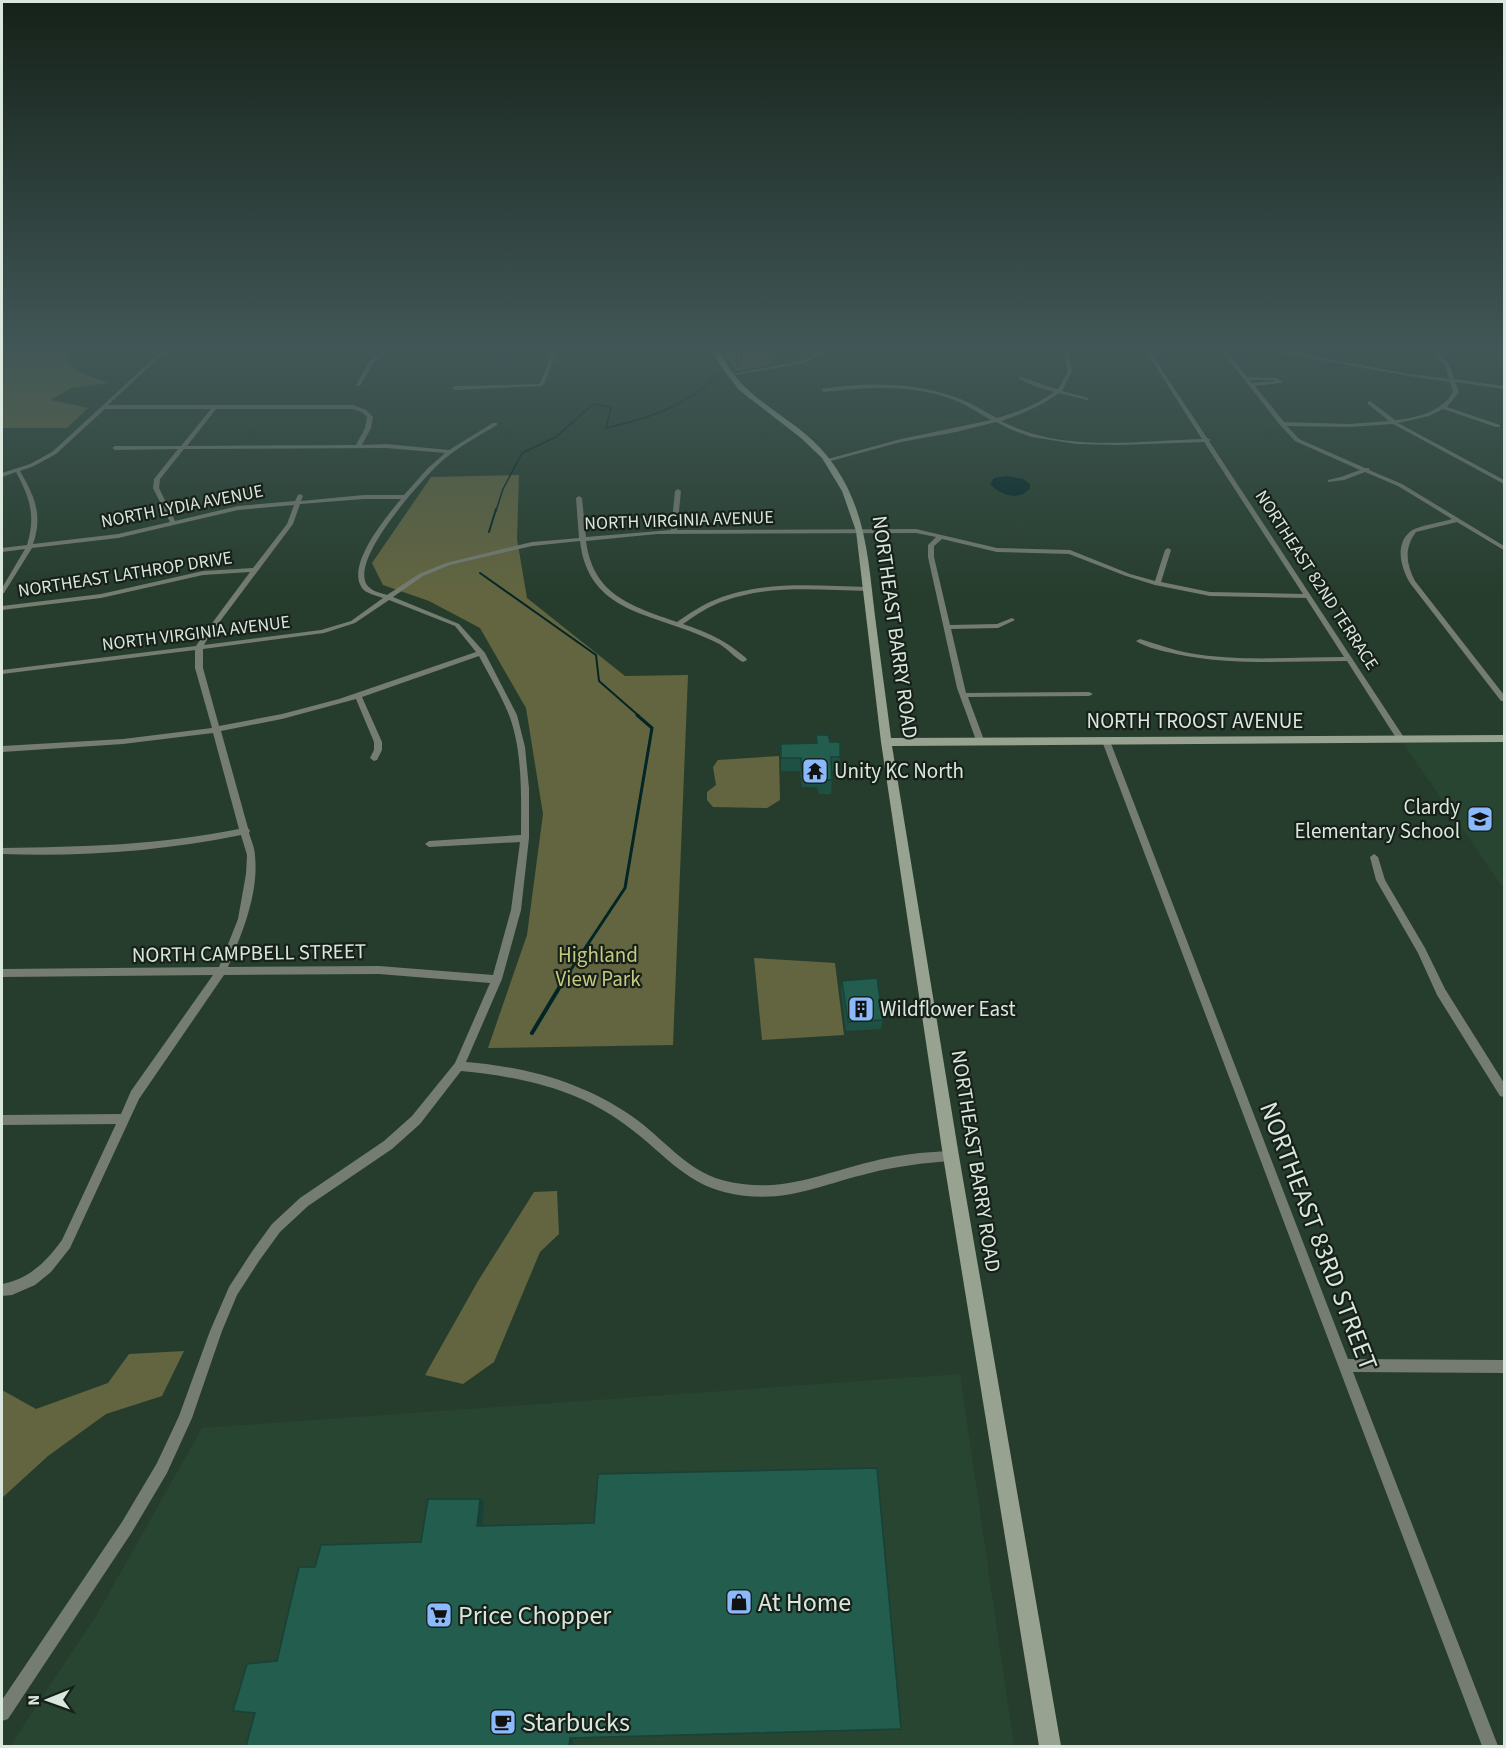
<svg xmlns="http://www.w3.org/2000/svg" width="1506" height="1748" font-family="'Source Sans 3',sans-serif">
<rect width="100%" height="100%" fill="#263d2d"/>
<!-- built -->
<path fill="#274530" d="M 1504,742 L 1504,889 L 1403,743 Z
M 960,1374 L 1014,1746 L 10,1746 L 96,1616 L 202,1428 Z"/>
<!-- green -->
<path fill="#62653f" d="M 2,350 L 70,350 L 69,364 L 82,373 L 109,383 L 71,388 L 51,400 L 88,408 L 67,428 L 2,428 Z
M 723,350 L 763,350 L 774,364 L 736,371 Z
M 519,475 L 517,539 L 527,598 L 625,676 L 688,675 L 673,1045 L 488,1048 L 527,935 L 543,814 L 526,708 L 480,628 L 429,601 L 383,585 L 372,563 L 431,477 Z
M 779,756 L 780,800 L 767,808 L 713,807 L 707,800 L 707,792 L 716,785 L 713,767 L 718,760 Z
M 754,958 L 835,963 L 844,1035 L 762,1040 Z
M 557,1191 L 559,1234 L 540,1252 L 494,1362 L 463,1384 L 425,1375 L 478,1281 L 534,1192 Z
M 184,1351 L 162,1396 L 106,1414 L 48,1456 L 2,1498 L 2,1390 L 36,1409 L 108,1383 L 129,1354 Z"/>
<!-- water -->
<path fill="#022525" d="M 1007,476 L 1023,479 L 1030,484 L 1030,488 C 1019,502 1001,495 990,484 L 994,478 Z"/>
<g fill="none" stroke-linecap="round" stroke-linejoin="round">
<!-- stream-far3 -->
<path stroke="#022525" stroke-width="1.5" d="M 737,366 L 742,357 L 740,350
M 496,511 L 503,489 L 522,453 L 556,437 L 593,404 L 611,407 L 606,428 C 650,418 685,407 718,375"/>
<!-- stream-far2 -->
<path stroke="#022525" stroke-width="2" d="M 489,532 L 496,509
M 480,573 L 596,655 L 599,681 L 639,716"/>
<!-- stream-far1 -->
<path stroke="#022525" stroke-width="3" d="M 564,980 L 625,888 L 652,728 L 637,715"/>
<!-- stream -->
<path stroke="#022525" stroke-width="4" d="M 532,1033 L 565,978"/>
<!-- street -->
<path fill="#757c71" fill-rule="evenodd" d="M 163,350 L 167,350 L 108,405 L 353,405 L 366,410 L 373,417 L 371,428 L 362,445 L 386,444 L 449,450 L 493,423 L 497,423 L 497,425 C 478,436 459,447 443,460 C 425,476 342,566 370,588 C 374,592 382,593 387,595 L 419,574 L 446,563 L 532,542 L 579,538 L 576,498 L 579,496 L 582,498 L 586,537 L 671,530 L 675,491 L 678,489 L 681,491 L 677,530 L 916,529 L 997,548 L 1070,550 L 1130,574 L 1155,581 L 1165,550 L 1168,548 L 1171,550 L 1161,582 L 1210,592 L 1303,594 L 1204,442 L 1120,445 L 1076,444 L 1032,437 L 1012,430 L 996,422 L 956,432 L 901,442 L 827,462 L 824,460 L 901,439 L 991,420 C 979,413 967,405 954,400 C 914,384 866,387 824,392 L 822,391 L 822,389 C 865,382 914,382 955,397 C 970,402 983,411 997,418 C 1018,412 1036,405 1054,392 L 1037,387 L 1019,379 L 1019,377 C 1031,379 1045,386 1057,389 L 1059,388 L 1068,371 L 1063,350 L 1067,350 L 1072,371 L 1062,391 L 1088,398 L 1088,400 L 1059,393 C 1041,406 1022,414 1001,421 C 1062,453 1135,441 1202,439 L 1145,350 L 1149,350 L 1207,438 L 1211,440 L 1209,441 L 1405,739 L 1401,742 L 1398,741 L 1347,661 C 1290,661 1232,666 1176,654 C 1163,651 1147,648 1136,641 L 1140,639 C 1157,644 1172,650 1189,653 C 1240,662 1293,657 1344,657 L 1306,598 L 1210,596 L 1155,585 L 1126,576 L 1069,554 L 997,552 L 942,539 L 934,546 L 934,557 L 950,625 L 997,624 L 1012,618 L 1015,620 L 998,628 L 951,629 L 966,693 L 1089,692 L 1093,694 L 1089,696 L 968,697 L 984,740 L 980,743 L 976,740 L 957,688 L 928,557 L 928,545 L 936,537 L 916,533 L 657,534 L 586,541 C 593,595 631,606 677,622 C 690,613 702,605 717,599 C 764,580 819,586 868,587 L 871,589 L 868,591 C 821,590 769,584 724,601 C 709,606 696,615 683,624 C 709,633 725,640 746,658 L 747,660 L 743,662 C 736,659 731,652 725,648 C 719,643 711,640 704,637 C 652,613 588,613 580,541 L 532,546 L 450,565 L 423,576 L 393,597 L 459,624 L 485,653 L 517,715 L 525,747 L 529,788 L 529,838 L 521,910 L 502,979 L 466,1062 C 526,1067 583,1082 633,1117 C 663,1138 686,1170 722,1180 C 778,1195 817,1175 870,1162 C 896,1155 923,1152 951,1151 L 955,1152 L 957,1156 L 955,1160 L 951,1161 C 924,1163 897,1166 870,1173 C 816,1186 781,1206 724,1192 C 684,1182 659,1149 627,1126 C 578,1089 522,1077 461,1071 L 420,1124 L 392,1149 L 308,1206 L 280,1232 L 259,1261 L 237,1295 L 222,1331 L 192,1418 L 167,1473 L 132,1532 L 8,1719 L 2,1721 L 2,1700 L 122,1522 L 157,1463 L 179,1416 L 210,1331 L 229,1287 L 251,1253 L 272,1224 L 300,1198 L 384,1141 L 412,1116 L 455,1063 L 490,983 L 379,974 L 224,975 L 139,1099 L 70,1248 L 51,1272 L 35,1285 L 12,1295 L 2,1296 L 2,1284 C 29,1279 46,1262 62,1240 L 116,1124 L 2,1125 L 2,1115 L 121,1114 L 131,1091 L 213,975 L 2,977 L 2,969 L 219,967 L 238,919 L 246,874 L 247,855 L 241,835 C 163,851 81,857 2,854 L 2,848 C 82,847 161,845 239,829 L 213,733 L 123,744 L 2,752 L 2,746 L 123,739 L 212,728 L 195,668 L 195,650 L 2,674 L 2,670 L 196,646 L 204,634 L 250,572 L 203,575 L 101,598 L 2,610 L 2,606 L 101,594 L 203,571 L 253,568 L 287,524 L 294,505 L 238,510 L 118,538 L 32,548 L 4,593 L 2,594 L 2,588 L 25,549 L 2,552 L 2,548 L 27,545 C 36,516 30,498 16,472 L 2,477 L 2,473 L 30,464 L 52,452 ZM 105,409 L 211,409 L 181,446 L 115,446 L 112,448 L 115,450 L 178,449 L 154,479 L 153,488 L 170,522 L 118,534 L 33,544 C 43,515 35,497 20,471 L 34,466 L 56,454 ZM 216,409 L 352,409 L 362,412 L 367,417 L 365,428 L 356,445 L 187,446 ZM 386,448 L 445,453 L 428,468 L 404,495 L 364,495 L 301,501 L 303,496 L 300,494 L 298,495 L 295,501 L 238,506 L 175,521 L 159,488 L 160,479 L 184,449 ZM 364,499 L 401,499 C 387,516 341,570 365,591 C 369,594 378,596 383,598 L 351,621 L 321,630 L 204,645 L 209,636 L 293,524 L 300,504 ZM 389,600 L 455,626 L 476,652 L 339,699 L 282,714 L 219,726 L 203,668 L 203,649 L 324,633 L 355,623 ZM 479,656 C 489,675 501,695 509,715 C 523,752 521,796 521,835 L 429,841 L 425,844 L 429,847 L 520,842 L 511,910 L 493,975 L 379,966 L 228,967 C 242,934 259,893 255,856 C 255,848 251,840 249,833 L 250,831 L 248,828 L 221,731 L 282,719 L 356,699 L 374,742 L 374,750 L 370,758 L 374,761 L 377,760 L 382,750 L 382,742 L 362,697 Z
M 386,350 L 391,350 L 374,362 L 360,386 L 356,386 L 356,385 L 370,360 Z
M 553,350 L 557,350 L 545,382 L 542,386 L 455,390 L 452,388 L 455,386 L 539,384 L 541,381 Z
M 823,350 L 828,350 L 804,363 L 730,376 L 728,375 L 801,361 Z
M 1221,350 L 1225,350 L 1247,377 L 1275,378 L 1282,381 L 1282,383 L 1280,383 L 1255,386 L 1284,422 L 1349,424 L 1389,421 L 1368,404 L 1368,402 L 1370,401 L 1395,420 C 1411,419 1432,414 1444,403 C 1448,400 1451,395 1453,392 L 1450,382 L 1409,376 L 1272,351 L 1270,350 L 1278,350 L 1409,374 L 1449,379 L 1445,365 L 1429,350 L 1433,350 L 1449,363 L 1454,379 L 1504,386 L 1504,389 L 1455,382 L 1459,392 L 1447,407 L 1500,425 L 1500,427 L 1496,427 L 1443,409 L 1429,416 L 1398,423 L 1504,480 L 1504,484 L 1393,424 L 1349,427 L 1287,426 L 1299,439 L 1365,468 L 1369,468 L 1369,470 L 1402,484 L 1504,546 L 1504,550 L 1502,549 L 1457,522 L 1416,532 C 1404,548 1406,564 1415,581 L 1504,695 L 1504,701 L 1501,701 L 1410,583 C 1401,568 1394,544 1411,531 C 1417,526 1444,522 1452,519 L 1398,486 L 1365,472 L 1344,480 L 1328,482 L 1328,480 L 1341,477 L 1360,470 L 1295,441 L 1280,425 ZM 1249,380 L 1274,380 L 1275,381 L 1252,383 Z
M 1106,738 L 1110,741 L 1348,1359 L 1504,1360 L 1504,1373 L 1353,1372 L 1498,1746 L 1482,1746 L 1102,741 Z
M 1374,854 L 1378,857 L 1385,880 L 1425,948 L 1445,989 L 1504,1083 L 1504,1097 L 1500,1096 L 1437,995 L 1418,953 L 1376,880 L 1370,857 Z"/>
<!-- secondary -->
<path fill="#98a290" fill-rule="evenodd" d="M 714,350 L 720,350 C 742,403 794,414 828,457 C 866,505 868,558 875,616 C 880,657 886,698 891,738 L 1504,735 L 1504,742 L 892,746 L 959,1156 L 1061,1746 L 1039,1746 L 943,1156 L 881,742 L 856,531 L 842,491 L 822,458 L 801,438 L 739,390 L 719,364 Z"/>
</g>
<!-- wall -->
<path fill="#1e5043" d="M 816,735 L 830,742 L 840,757 L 839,771 L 831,771 L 832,780 L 831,794 L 819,794 L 817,787 L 802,787 L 800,771 L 781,771 L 781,744 L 816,743 Z
M 842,981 L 883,1020 L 881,1029 L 846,1031 L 841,990 Z"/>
<!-- shaded-wall -->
<path fill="#184137" d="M 480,1499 L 484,1501 L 482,1528 L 477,1526 Z
M 573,1736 L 573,1746 L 569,1746 L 570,1738 Z"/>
<!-- building -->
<path fill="#235d4e" stroke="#184137" stroke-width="1.5" d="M 816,735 L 828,735 L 830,742 L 840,742 L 840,757 L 831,757 L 832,780 L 820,780 L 818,773 L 802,773 L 801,758 L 781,758 L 781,744 L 817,743 Z
M 877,978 L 883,1020 L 848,1022 L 842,981 Z
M 877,1468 L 901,1729 L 570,1738 L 569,1746 L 246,1746 L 255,1713 L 233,1711 L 247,1664 L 277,1661 L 299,1567 L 315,1567 L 321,1545 L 421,1542 L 428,1499 L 480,1499 L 477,1526 L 594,1523 L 598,1474 Z"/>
<!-- sky -->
<linearGradient id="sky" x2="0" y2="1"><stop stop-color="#152219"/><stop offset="0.59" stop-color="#415757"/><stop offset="1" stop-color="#415757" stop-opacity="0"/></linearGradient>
<rect width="1506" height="594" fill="url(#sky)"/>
<!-- icons -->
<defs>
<symbol id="temple-square" viewBox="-11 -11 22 22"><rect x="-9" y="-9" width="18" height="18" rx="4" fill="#8abafc" stroke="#17211a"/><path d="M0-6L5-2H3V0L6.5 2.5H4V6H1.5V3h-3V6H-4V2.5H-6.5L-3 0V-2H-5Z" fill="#111"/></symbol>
<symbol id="school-square" viewBox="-11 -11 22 22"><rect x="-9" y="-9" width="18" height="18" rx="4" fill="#8abafc" stroke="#17211a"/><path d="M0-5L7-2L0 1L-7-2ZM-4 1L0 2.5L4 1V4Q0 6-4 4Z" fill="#111"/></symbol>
<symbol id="building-square" viewBox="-11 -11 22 22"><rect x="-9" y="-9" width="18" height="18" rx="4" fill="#8abafc" stroke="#17211a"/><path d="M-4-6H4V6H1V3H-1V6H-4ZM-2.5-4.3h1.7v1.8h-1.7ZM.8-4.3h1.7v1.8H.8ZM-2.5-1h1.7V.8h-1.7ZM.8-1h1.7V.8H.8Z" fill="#111"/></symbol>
<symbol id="shop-square" viewBox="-11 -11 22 22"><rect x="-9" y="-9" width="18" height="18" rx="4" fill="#8abafc" stroke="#17211a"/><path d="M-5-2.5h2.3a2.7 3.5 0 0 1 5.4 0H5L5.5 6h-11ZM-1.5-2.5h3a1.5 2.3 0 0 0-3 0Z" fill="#111"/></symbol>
<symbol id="supermarket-square" viewBox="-11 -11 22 22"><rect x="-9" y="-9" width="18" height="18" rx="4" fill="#8abafc" stroke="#17211a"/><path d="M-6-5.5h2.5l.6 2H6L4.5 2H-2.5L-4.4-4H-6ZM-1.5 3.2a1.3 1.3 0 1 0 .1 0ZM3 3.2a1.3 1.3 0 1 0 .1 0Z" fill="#111"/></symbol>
<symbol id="cafe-square" viewBox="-11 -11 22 22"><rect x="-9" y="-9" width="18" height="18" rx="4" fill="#8abafc" stroke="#17211a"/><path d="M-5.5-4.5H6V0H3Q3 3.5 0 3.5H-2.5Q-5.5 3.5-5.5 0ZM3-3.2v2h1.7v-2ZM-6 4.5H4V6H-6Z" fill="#111"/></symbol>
</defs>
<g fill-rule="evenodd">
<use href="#temple-square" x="800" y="756" width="30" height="30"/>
<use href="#school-square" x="1465" y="804" width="30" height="30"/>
<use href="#building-square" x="846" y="994" width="30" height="30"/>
<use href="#shop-square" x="724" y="1587" width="30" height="30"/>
<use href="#supermarket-square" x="424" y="1600" width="30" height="30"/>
<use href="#cafe-square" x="488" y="1707" width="30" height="30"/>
</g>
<g text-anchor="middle" stroke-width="4.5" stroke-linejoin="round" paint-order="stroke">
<!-- far-street labels -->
<g font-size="18" fill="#d9e7dc" stroke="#17211a">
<text transform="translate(182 506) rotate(-11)" y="6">NORTH LYDIA AVENUE</text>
<text transform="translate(679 520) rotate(-2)" y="6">NORTH VIRGINIA AVENUE</text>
<text transform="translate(125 574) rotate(-9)" y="6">NORTHEAST LATHROP DRIVE</text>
<text transform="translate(1317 580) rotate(57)" y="6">NORTHEAST 82ND TERRACE</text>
<text transform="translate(196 633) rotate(-7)" y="6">NORTH VIRGINIA AVENUE</text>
</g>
<!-- street labels -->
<g font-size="21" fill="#d9e7dc" stroke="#17211a">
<text transform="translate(895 627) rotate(82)" y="7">NORTHEAST BARRY ROAD</text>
<text x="1195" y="728">NORTH TROOST AVENUE</text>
<text transform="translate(249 953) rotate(-1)" y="7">NORTH CAMPBELL STREET</text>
<text transform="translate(976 1161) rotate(81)" y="7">NORTHEAST BARRY ROAD</text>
</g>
<!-- poi labels -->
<g font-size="21" fill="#d9e7dc" stroke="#17211a" text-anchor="start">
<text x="834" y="778">Unity KC North</text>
<text x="1460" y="814" text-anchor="end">Clardy<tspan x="1460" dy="24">Elementary School</tspan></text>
<text x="880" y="1016">Wildflower East</text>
</g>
<!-- park labels -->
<g font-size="21" fill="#c6ca80" stroke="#17211a">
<text x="598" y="962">Highland<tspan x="598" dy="24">View Park</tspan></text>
</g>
<!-- near-street labels -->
<g font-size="26" fill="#d9e7dc" stroke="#17211a">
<text transform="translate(1319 1236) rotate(69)" y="9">NORTHEAST 83RD STREET</text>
</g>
<!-- near-poi labels -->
<g font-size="26" fill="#d9e7dc" stroke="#17211a" text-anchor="start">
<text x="758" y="1611">At Home</text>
<text x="458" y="1624">Price Chopper</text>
<text x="522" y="1731">Starbucks</text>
</g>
</g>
<!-- border -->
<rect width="1506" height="1748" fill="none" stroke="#d9e7dc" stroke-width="6"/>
<!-- north arrow -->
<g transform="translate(48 1700) rotate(269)" stroke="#17211a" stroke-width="4.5" paint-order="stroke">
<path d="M0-4.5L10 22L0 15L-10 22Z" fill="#d9e7dc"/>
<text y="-9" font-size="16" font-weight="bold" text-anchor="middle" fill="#d9e7dc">N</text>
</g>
</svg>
